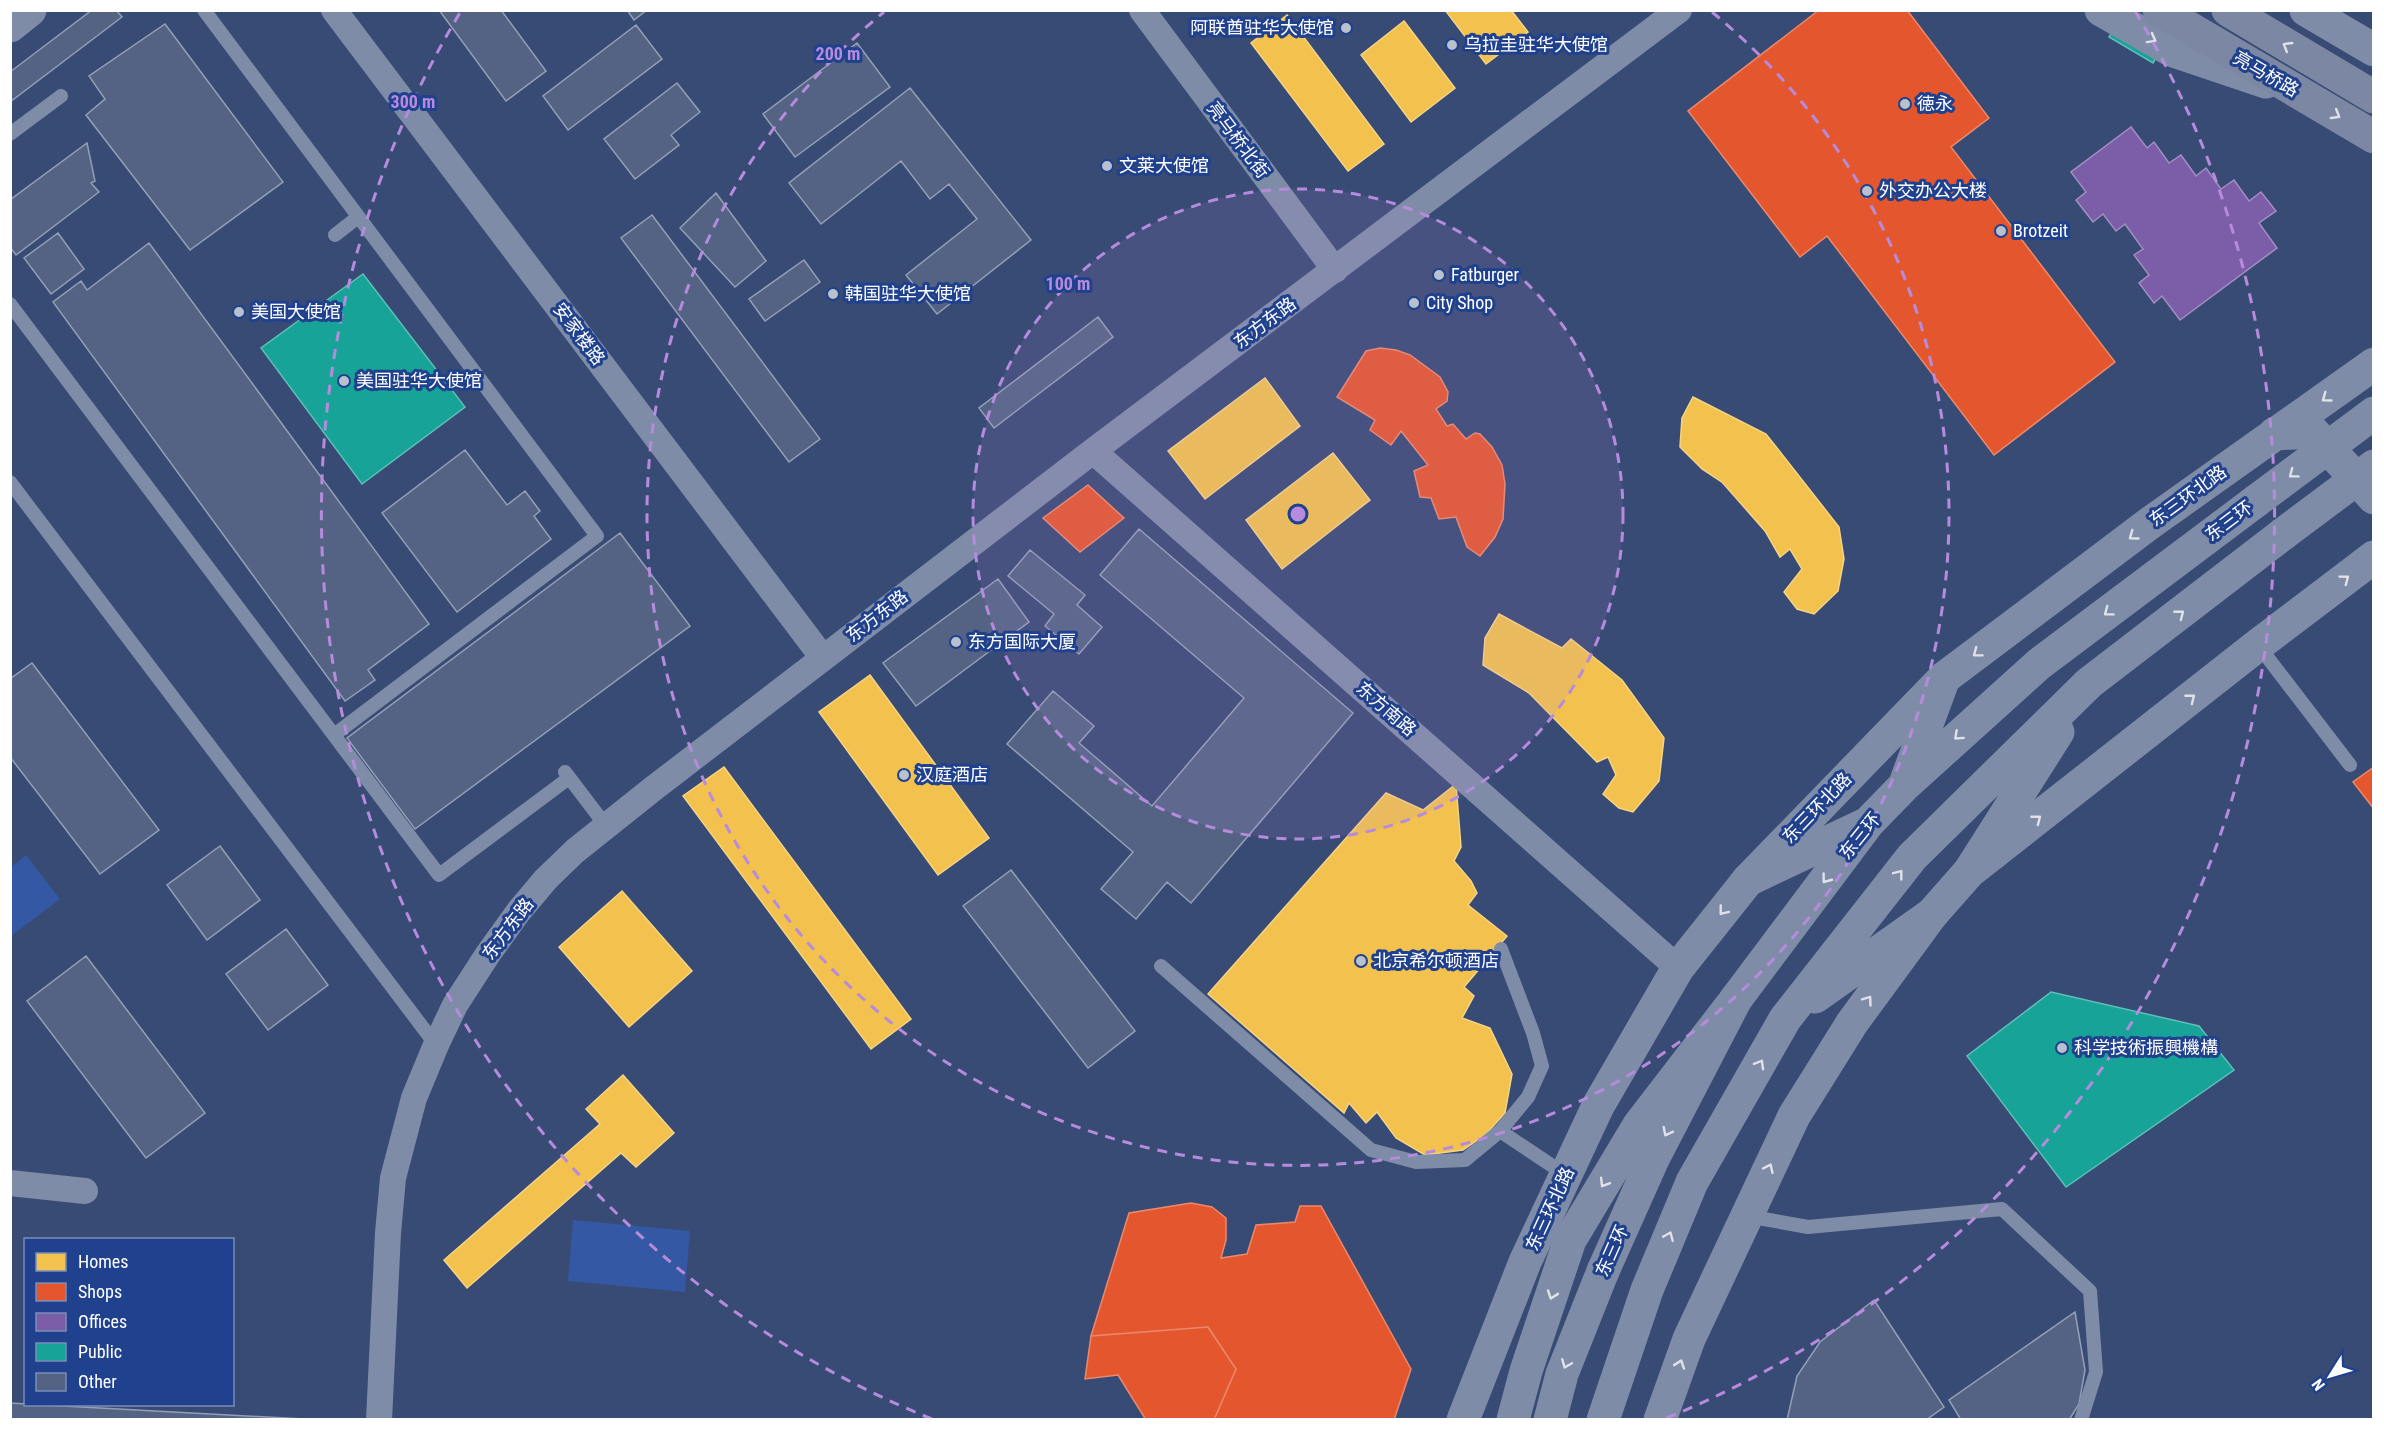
<svg xmlns="http://www.w3.org/2000/svg" width="2384" height="1430" font-family="'Roboto Condensed','Noto Sans SC',sans-serif">
<rect width="100%" height="100%" fill="#384b74"/>
<!-- green -->
<path fill="#3458a4" d="M 26,855 L 60,899 L 11,936 L 11,867 Z
M 573,1220 L 690,1231 L 685,1292 L 568,1281 Z"/>
<!-- homes -->
<path fill="#f2c14e" stroke="#f6d483" stroke-width="1.5" d="M 1445,10 L 1511,10 L 1528,32 L 1486,64 Z
M 1287,15 L 1384,144 L 1348,171 L 1251,43 Z
M 1404,21 L 1455,88 L 1411,122 L 1361,55 Z
M 1265,378 L 1300,426 L 1205,499 L 1168,451 Z
M 1693,397 L 1766,434 L 1839,527 L 1844,559 L 1838,591 L 1814,614 L 1797,609 L 1784,592 L 1802,569 L 1790,549 L 1780,557 L 1765,531 L 1722,482 L 1702,469 L 1680,447 L 1682,418 Z
M 1333,453 L 1370,500 L 1282,569 L 1246,520 Z
M 1499,614 L 1562,648 L 1571,639 L 1622,680 L 1664,738 L 1659,781 L 1633,812 L 1619,808 L 1603,794 L 1616,775 L 1608,757 L 1597,762 L 1529,693 L 1483,665 L 1485,638 Z
M 870,675 L 989,838 L 938,875 L 819,712 Z
M 724,767 L 911,1019 L 871,1049 L 683,796 Z
M 1456,784 L 1461,847 L 1454,861 L 1471,881 L 1477,893 L 1468,905 L 1507,936 L 1464,987 L 1474,996 L 1462,1018 L 1490,1028 L 1512,1074 L 1505,1113 L 1486,1134 L 1463,1150 L 1425,1155 L 1396,1138 L 1377,1112 L 1366,1123 L 1349,1103 L 1344,1113 L 1208,994 L 1386,793 L 1423,810 Z
M 622,891 L 692,971 L 629,1027 L 559,947 Z
M 623,1075 L 674,1133 L 636,1167 L 621,1153 L 467,1288 L 444,1260 L 600,1124 L 586,1109 Z"/>
<!-- shops -->
<path fill="#e4572e" stroke="#ec896d" stroke-width="1.5" d="M 1819,10 L 1907,10 L 1989,118 L 1951,147 L 2115,362 L 1994,455 L 1827,236 L 1800,257 L 1688,111 Z
M 1380,348 L 1396,350 L 1410,355 L 1440,377 L 1448,392 L 1447,401 L 1436,409 L 1447,426 L 1453,424 L 1466,439 L 1475,433 L 1480,434 L 1492,447 L 1502,465 L 1505,484 L 1503,519 L 1495,537 L 1480,556 L 1467,547 L 1456,517 L 1439,519 L 1431,498 L 1420,497 L 1414,471 L 1428,465 L 1401,431 L 1391,445 L 1370,430 L 1375,420 L 1337,397 L 1366,351 Z
M 1088,485 L 1124,518 L 1080,552 L 1043,518 Z
M 2374,767 L 2374,809 L 2353,782 Z
M 1191,1203 L 1212,1207 L 1226,1218 L 1226,1240 L 1221,1258 L 1247,1254 L 1256,1225 L 1295,1222 L 1300,1206 L 1321,1206 L 1411,1369 L 1394,1420 L 1214,1420 L 1236,1369 L 1208,1327 L 1091,1336 L 1129,1213 Z
M 1208,1327 L 1236,1369 L 1214,1420 L 1146,1420 L 1118,1375 L 1085,1379 L 1091,1336 Z"/>
<!-- offices -->
<path fill="#7b5ea7" stroke="#a38ec1" stroke-width="1.5" d="M 2131,127 L 2147,148 L 2154,142 L 2169,163 L 2181,155 L 2196,176 L 2206,168 L 2221,189 L 2234,180 L 2249,201 L 2261,192 L 2276,211 L 2259,223 L 2277,248 L 2180,320 L 2162,296 L 2154,303 L 2139,283 L 2149,275 L 2134,255 L 2143,249 L 2125,224 L 2116,231 L 2103,214 L 2093,222 L 2076,200 L 2086,192 L 2071,172 Z"/>
<!-- public -->
<path fill="#17a398" stroke="#5dbfb7" stroke-width="1.5" d="M 2118,22 L 2162,48 L 2153,63 L 2109,37 Z
M 363,274 L 465,407 L 362,484 L 261,348 Z
M 2051,992 L 2199,1026 L 2234,1070 L 2066,1187 L 1967,1056 Z"/>
<!-- building -->
<path fill="#546384" stroke="#949fb7" stroke-width="1.5" d="M 92,10 L 116,10 L 122,17 L 10,102 L 10,72 Z
M 439,10 L 501,10 L 546,71 L 506,101 Z
M 627,10 L 647,10 L 634,20 Z
M 165,24 L 283,182 L 190,250 L 86,115 L 105,99 L 89,76 Z
M 636,25 L 662,59 L 568,130 L 543,96 Z
M 857,43 L 890,87 L 795,157 L 763,114 Z
M 677,83 L 700,112 L 671,135 L 679,145 L 635,179 L 604,139 Z
M 910,88 L 1031,240 L 937,314 L 906,275 L 977,219 L 949,184 L 930,199 L 901,161 L 821,224 L 789,183 Z
M 87,143 L 95,181 L 91,183 L 99,192 L 16,255 L 10,247 L 10,200 Z
M 716,193 L 766,261 L 735,287 L 680,228 Z
M 652,215 L 820,439 L 789,462 L 621,238 Z
M 58,233 L 84,269 L 51,294 L 24,258 Z
M 149,243 L 429,624 L 368,670 L 375,680 L 345,701 L 53,302 L 81,281 L 87,290 Z
M 804,260 L 820,282 L 765,321 L 749,299 Z
M 1098,317 L 1113,337 L 994,428 L 979,408 Z
M 465,450 L 507,505 L 525,491 L 540,511 L 534,516 L 551,539 L 457,612 L 382,513 Z
M 1139,529 L 1353,713 L 1191,903 L 1167,882 L 1136,919 L 1101,889 L 1133,852 L 1007,744 L 1053,691 L 1094,726 L 1079,743 L 1152,806 L 1244,698 L 1100,575 Z
M 620,533 L 690,626 L 415,829 L 347,738 Z
M 1030,550 L 1085,595 L 1077,605 L 1102,627 L 1079,654 L 1045,626 L 1054,614 L 1008,576 Z
M 998,579 L 1029,622 L 916,706 L 883,663 Z
M 32,663 L 159,830 L 100,874 L 10,757 L 10,679 Z
M 220,846 L 260,900 L 207,940 L 167,885 Z
M 1011,870 L 1135,1031 L 1088,1068 L 963,906 Z
M 286,929 L 328,985 L 268,1030 L 226,974 Z
M 86,956 L 205,1113 L 146,1158 L 27,1001 Z
M 1874,1300 L 1944,1407 L 1926,1420 L 1787,1420 L 1797,1376 L 1820,1342 Z
M 2075,1312 L 2085,1370 L 2079,1404 L 2069,1420 L 1961,1420 L 1949,1400 Z
M 10,1403 L 26,1404 L 323,1420 L 10,1420 Z"/>
<g fill="none" stroke-linecap="round" stroke-linejoin="round">
<!-- service -->
<path stroke="#7f8ca8" stroke-width="14" d="M 204,10 L 597,536 L 334,735
M 10,134 L 61,96
M 335,235 L 358,217
M 10,304 L 439,875 L 569,778
M 10,482 L 436,1045
M 2258,645 L 2350,765
M 565,772 L 606,826
M 1161,966 L 1371,1150 L 1416,1162 L 1465,1160 L 1500,1131 L 1566,1175
M 1500,1131 L 1528,1097 L 1542,1066 L 1533,1033 L 1501,949
M 1747,1216 L 1808,1227 L 2002,1209 L 2090,1291 L 2096,1372 L 2081,1420"/>
<!-- minor -->
<path stroke="#7f8ca8" stroke-width="26" d="M 334,10 L 823,658
M 1142,10 L 1335,270
M 1093,451 L 1678,968
M 10,1183 L 85,1191
M 379,1420 L 388,1233 L 393,1178 L 414,1098 L 436,1045 L 455,1005 L 488,954 L 519,911 L 546,879 L 575,851 L 654,788 L 1093,451 L 1679,10"/>
<!-- tertiary -->
<path stroke="#7f8ca8" stroke-width="33" d="M 2101,10 L 2171,50 L 2266,82
M 2306,10 L 2374,50
M 10,26 L 30,10
M 2274,434 L 2313,432 L 2374,498
M 1463,1420 L 1525,1262 L 1598,1106 L 1678,968 L 1748,880 L 1944,678 L 2150,523 L 2374,364
M 1660,1420 L 1689,1339 L 1794,1116 L 1852,1023 L 1932,914 L 1969,872 L 2258,645 L 2374,557"/>
<!-- secondary -->
<path stroke="#7c87a4" stroke-width="33" d="M 2159,10 L 2374,137
M 2228,10 L 2374,97"/>
<!-- trunk -->
<path stroke="#7f8ca7" stroke-width="33" d="M 1906,781 L 1944,678
M 1969,872 L 2058,732
M 1748,880 L 1864,825
M 1815,997 L 1932,914
M 1603,1271 L 1653,1159 L 1736,999 L 1868,823 L 1905,785 L 2039,664 L 2256,501
M 1603,1420 L 1647,1290 L 1692,1182 L 1785,1019 L 1912,857 L 2089,683 L 2283,534"/>
<!-- motorway -->
<path stroke="#7f8ca7" stroke-width="33" d="M 1513,1420 L 1526,1371 L 1570,1240 L 1639,1125 L 1736,999"/>
<!-- trunk-bridge -->
<path stroke="#7f8ca7" stroke-width="33" d="M 2256,501 L 2374,413
M 2283,534 L 2374,466
M 1550,1420 L 1562,1374 L 1603,1271"/>
</g>
<!-- one-way arrows -->
<defs><path id="oneway-chevron" d="M-2-3.5L2.5 0L-2 3.5" fill="none" stroke-width="1.6" stroke-linecap="round" stroke-linejoin="round" transform="scale(1.5)"/></defs>
<g stroke="#dfe2e9">
<use href="#oneway-chevron" transform="translate(2152 39) rotate(29)"/>
<use href="#oneway-chevron" transform="translate(2326 398) rotate(144)"/>
<use href="#oneway-chevron" transform="translate(2293 474) rotate(143)"/>
<use href="#oneway-chevron" transform="translate(2133 536) rotate(144)"/>
<use href="#oneway-chevron" transform="translate(2345 579) rotate(-37)"/>
<use href="#oneway-chevron" transform="translate(2108 612) rotate(143)"/>
<use href="#oneway-chevron" transform="translate(2180 614) rotate(-38)"/>
<use href="#oneway-chevron" transform="translate(1977 653) rotate(143)"/>
<use href="#oneway-chevron" transform="translate(2191 698) rotate(-38)"/>
<use href="#oneway-chevron" transform="translate(1958 736) rotate(138)"/>
<use href="#oneway-chevron" transform="translate(2037 819) rotate(-38)"/>
<use href="#oneway-chevron" transform="translate(1899 874) rotate(-52)"/>
<use href="#oneway-chevron" transform="translate(1826 879) rotate(127)"/>
<use href="#oneway-chevron" transform="translate(1723 911) rotate(128)"/>
<use href="#oneway-chevron" transform="translate(1868 1000) rotate(-54)"/>
<use href="#oneway-chevron" transform="translate(1760 1064) rotate(-60)"/>
<use href="#oneway-chevron" transform="translate(1667 1132) rotate(117)"/>
<use href="#oneway-chevron" transform="translate(1769 1168) rotate(-65)"/>
<use href="#oneway-chevron" transform="translate(1604 1183) rotate(121)"/>
<use href="#oneway-chevron" transform="translate(1669 1236) rotate(-67)"/>
<use href="#oneway-chevron" transform="translate(1552 1295) rotate(109)"/>
<use href="#oneway-chevron" transform="translate(1566 1364) rotate(112)"/>
<use href="#oneway-chevron" transform="translate(1680 1364) rotate(-71)"/>
</g>
<g stroke="#dee1e8">
<use href="#oneway-chevron" transform="translate(2287 46) rotate(-149)"/>
<use href="#oneway-chevron" transform="translate(2336 115) rotate(31)"/>
</g>
<!-- distance rings -->
<circle cx="1298" cy="514" r="325" fill="#b68bdc" fill-opacity=".12"/>
<g fill="none" stroke="#b68bdc" stroke-width="3" stroke-dasharray="10 8">
<circle cx="1298" cy="514" r="325"/>
<path d="M1712 12A651 651 0 1 1 884 12"/>
<path d="M932 1419A976 976 0 0 1 461 11M2135 11A976 976 0 0 1 1664 1419"/>
</g>
<!-- markers -->
<g fill="#b9c0ce" stroke="#20418d" stroke-width="2">
<circle cx="1346" cy="28" r="6"/>
<circle cx="1452" cy="45" r="6"/>
<circle cx="1905" cy="104" r="6"/>
<circle cx="1107" cy="166" r="6"/>
<circle cx="1867" cy="191" r="6"/>
<circle cx="2001" cy="231" r="6"/>
<circle cx="1439" cy="275" r="6"/>
<circle cx="833" cy="294" r="6"/>
<circle cx="1414" cy="303" r="6"/>
<circle cx="239" cy="312" r="6"/>
<circle cx="344" cy="381" r="6"/>
<circle cx="956" cy="642" r="6"/>
<circle cx="904" cy="775" r="6"/>
<circle cx="1361" cy="961" r="6"/>
<circle cx="2062" cy="1048" r="6"/>
</g>
<g text-anchor="middle" stroke-width="6" stroke-linejoin="round" paint-order="stroke">
<!-- poi labels -->
<g font-size="18" fill="#fff" stroke="#20418d" text-anchor="start">
<text x="1334" y="34" text-anchor="end">阿联酋驻华大使馆</text>
<text x="1464" y="51">乌拉圭驻华大使馆</text>
<text x="1917" y="110">徳永</text>
<text x="1119" y="172">文莱大使馆</text>
<text x="1879" y="197">外交办公大楼</text>
<text x="2013" y="237">Brotzeit</text>
<text x="1451" y="281">Fatburger</text>
<text x="845" y="300">韩国驻华大使馆</text>
<text x="1426" y="309">City Shop</text>
<text x="251" y="318">美国大使馆</text>
<text x="356" y="387">美国驻华大使馆</text>
<text x="968" y="648">东方国际大厦</text>
<text x="916" y="781">汉庭酒店</text>
<text x="1373" y="967">北京希尔顿酒店</text>
<text x="2074" y="1054">科学技術振興機構</text>
</g>
<!-- street labels -->
<g font-size="18" fill="#fff" stroke="#20418d">
<text transform="translate(2266 74) rotate(30)" y="6">亮马桥路</text>
<text transform="translate(1238 140) rotate(53)" y="6">亮马桥北街</text>
<text transform="translate(1265 323) rotate(-37)" y="6">东方东路</text>
<text transform="translate(579 334) rotate(53)" y="6">安家楼路</text>
<text transform="translate(2188 496) rotate(-36)" y="6">东三环北路</text>
<text transform="translate(2229 521) rotate(-37)" y="6">东三环</text>
<text transform="translate(877 616) rotate(-38)" y="6">东方东路</text>
<text transform="translate(1386 709) rotate(41)" y="6">东方南路</text>
<text transform="translate(1817 808) rotate(-46)" y="6">东三环北路</text>
<text transform="translate(1860 836) rotate(-51)" y="6">东三环</text>
<text transform="translate(508 929) rotate(-53)" y="6">东方东路</text>
<text transform="translate(1550 1209) rotate(-65)" y="6">东三环北路</text>
<text transform="translate(1612 1251) rotate(-66)" y="6">东三环</text>
</g>
</g>
<circle cx="1298" cy="514" r="9" fill="#b68bdc" stroke="#20418d" stroke-width="3"/>
<g font-size="18" text-anchor="middle" font-weight="bold" fill="#b68bdc" stroke="#20418d" stroke-width="6" stroke-linejoin="round" paint-order="stroke">
<text x="838" y="60">200 m</text>
<text x="413" y="108">300 m</text>
<text x="1068" y="290">100 m</text>
</g>
<!-- border -->
<rect width="2384" height="1430" fill="none" stroke="#ffffff" stroke-width="24"/>
<!-- legend -->
<rect x="24" y="1238" width="210" height="168" fill="#20418d" stroke="#798dbb" stroke-width="1.5"/>
<rect x="36" y="1253" width="30" height="18" fill="#f2c14e" stroke="#798dbb" stroke-width="1.5"/>
<text x="78" y="1268" font-size="18" fill="#ffffff">Homes</text>
<rect x="36" y="1283" width="30" height="18" fill="#e4572e" stroke="#798dbb" stroke-width="1.5"/>
<text x="78" y="1298" font-size="18" fill="#ffffff">Shops</text>
<rect x="36" y="1313" width="30" height="18" fill="#7b5ea7" stroke="#798dbb" stroke-width="1.5"/>
<text x="78" y="1328" font-size="18" fill="#ffffff">Offices</text>
<rect x="36" y="1343" width="30" height="18" fill="#17a398" stroke="#798dbb" stroke-width="1.5"/>
<text x="78" y="1358" font-size="18" fill="#ffffff">Public</text>
<rect x="36" y="1373" width="30" height="18" fill="#546384" stroke="#798dbb" stroke-width="1.5"/>
<text x="78" y="1388" font-size="18" fill="#ffffff">Other</text>
<!-- north arrow -->
<g transform="translate(2330 1376) rotate(233)" stroke="#20418d" stroke-width="4.5" paint-order="stroke">
<path d="M0-4.5L10 22L0 15L-10 22Z" fill="#ffffff"/>
<text y="-9" font-size="16" font-weight="bold" text-anchor="middle" fill="#ffffff">N</text>
</g>
</svg>
